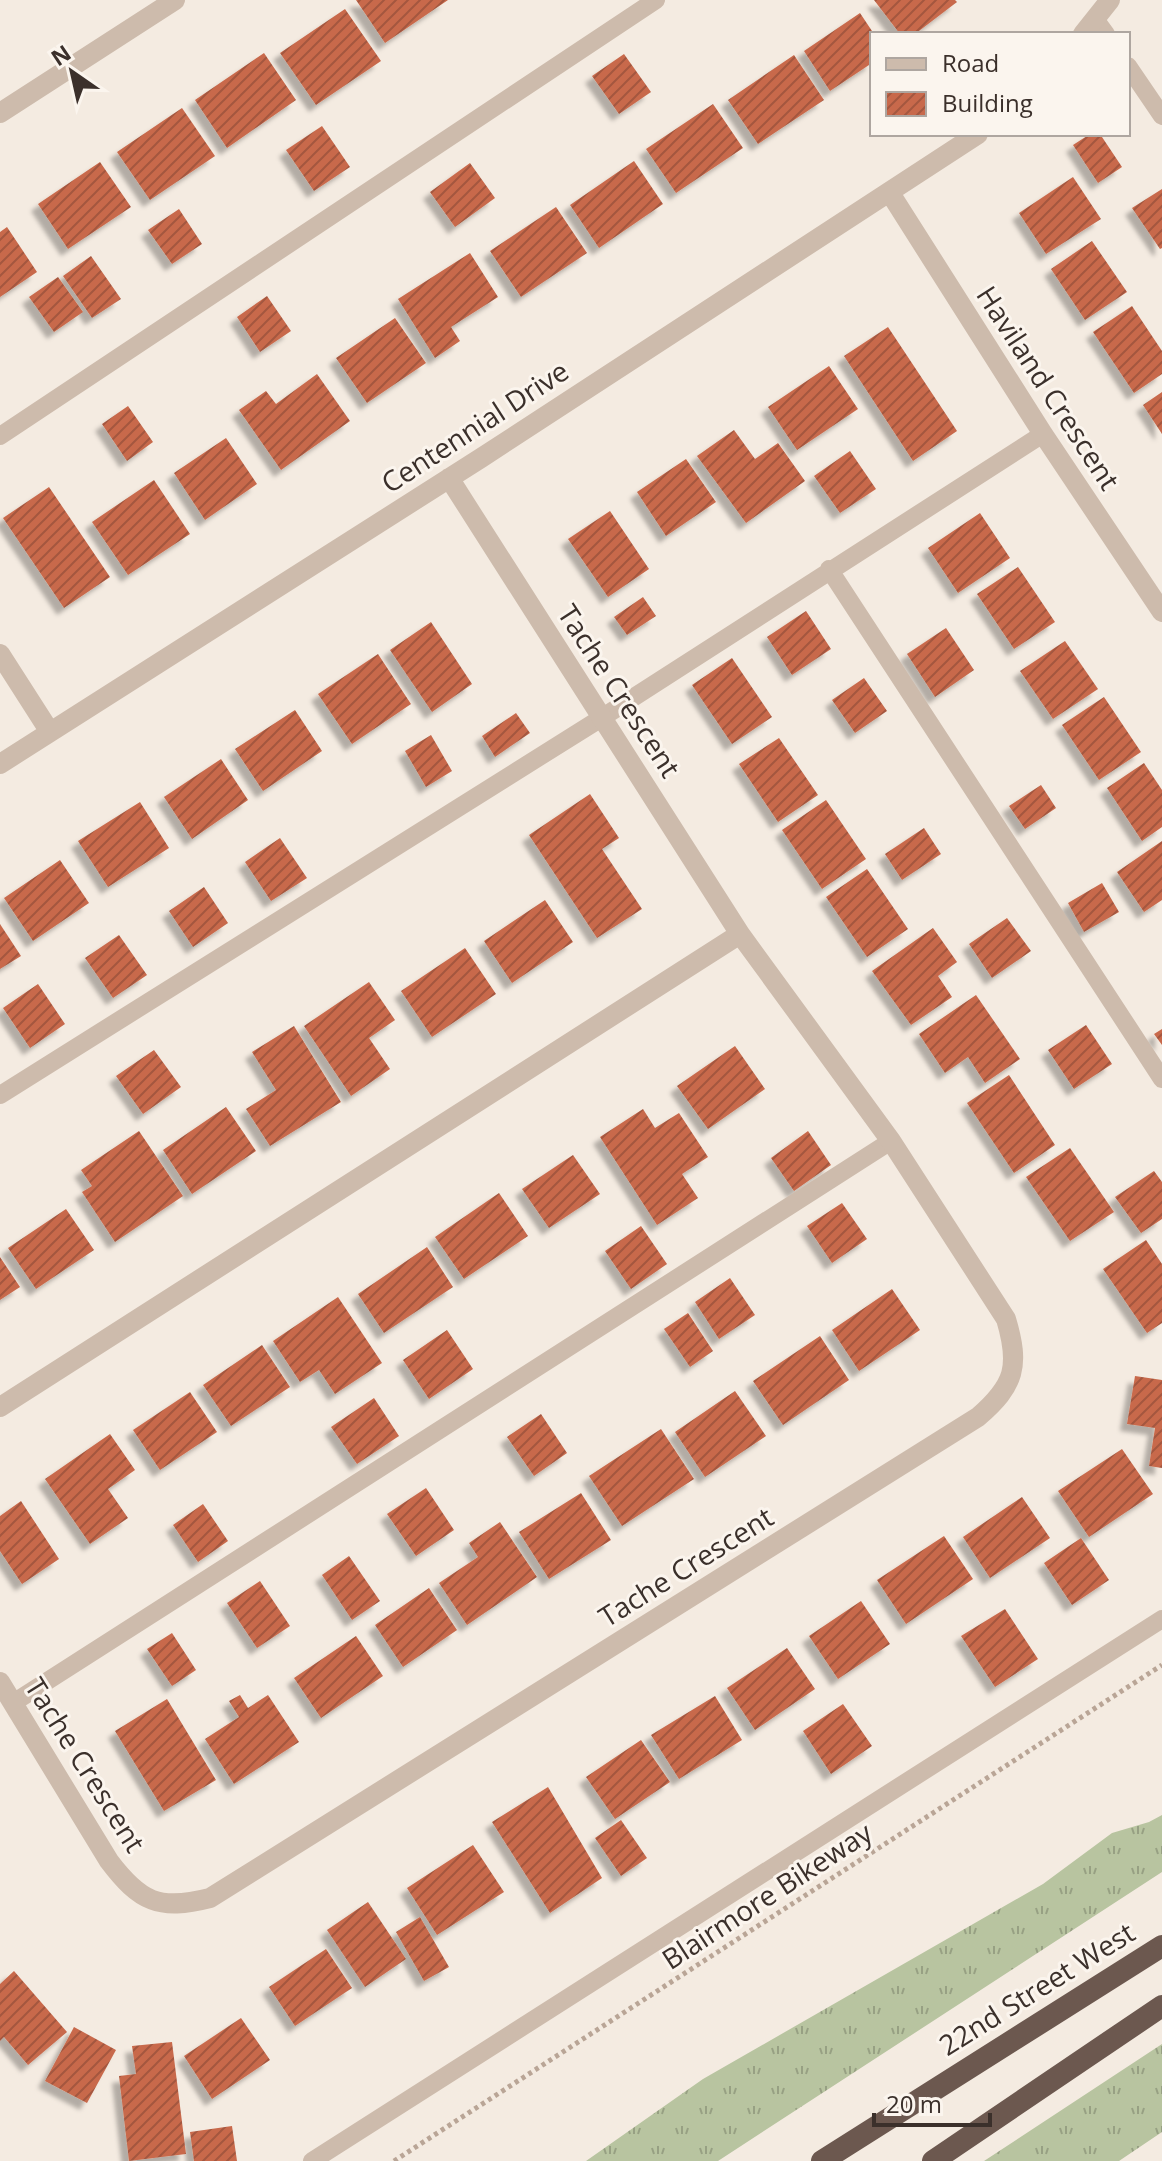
<svg xmlns="http://www.w3.org/2000/svg" width="1162" height="2161" font-family="'Open Sans',sans-serif">
<defs>
<pattern id="grass-tufts" width="24" height="20" patternUnits="userSpaceOnUse" patternTransform="scale(2)"><rect width="24" height="20" fill="#b8c4a0"/><path d="M3 7l-1-3M5 7V3M7 7l1-3M15 17l-1-3M17 17v-4M19 17l1-3" fill="none" stroke="#97a083"/></pattern>
<pattern id="building-hatch" width="6" height="6" patternUnits="userSpaceOnUse" patternTransform="scale(2)"><rect width="6" height="6" fill="#c8694b"/><path d="M-1 1l2-2M0 6l6-6M5 7l2-2" fill="none" stroke="#a4573f"/></pattern>
<filter id="shadow"><feDropShadow dx="-7" dy="7" stdDeviation="2" flood-color="#0004"/></filter>
</defs>
<rect width="100%" height="100%" fill="#f4ebe1"/>
<!-- grass -->
<path fill="url(#grass-tufts)" d="M 1162,1815 L 1162,1872 L 718,2161 L 586,2161 L 703,2079 L 1043,1884 L 1112,1833 L 1149,1822 Z
M 1162,2044 L 1162,2132 L 1119,2161 L 984,2161 Z"/>
<!-- building -->
<path fill="url(#building-hatch)" filter="url(#shadow)" d="M 356,0 L 448,0 L 385,43 Z
M 874,0 L 955,0 L 957,2 L 915,34 L 900,34 Z
M 345,9 L 381,61 L 316,105 L 280,53 Z
M 860,13 L 874,34 L 872,34 L 872,63 L 830,91 L 804,51 Z
M 264,53 L 296,100 L 227,148 L 195,100 Z
M 624,54 L 651,92 L 619,114 L 592,76 Z
M 794,55 L 824,100 L 758,144 L 728,100 Z
M 713,104 L 743,148 L 676,193 L 646,149 Z
M 182,108 L 215,156 L 150,200 L 117,152 Z
M 322,126 L 350,167 L 314,191 L 286,150 Z
M 1090,134 L 1100,134 L 1122,167 L 1098,183 L 1073,145 Z
M 634,161 L 663,204 L 599,248 L 570,205 Z
M 100,162 L 131,207 L 68,249 L 38,204 Z
M 470,163 L 495,198 L 455,227 L 430,192 Z
M 1073,177 L 1101,219 L 1046,254 L 1019,213 Z
M 1162,189 L 1162,248 L 1160,249 L 1132,208 Z
M 556,207 L 587,253 L 521,297 L 490,251 Z
M 179,209 L 202,244 L 172,264 L 148,230 Z
M 7,227 L 37,272 L 0,297 L 0,232 Z
M 1092,241 L 1127,292 L 1085,320 L 1051,269 Z
M 470,253 L 498,297 L 451,327 L 460,341 L 435,358 L 398,299 Z
M 91,256 L 121,299 L 92,318 L 63,276 Z
M 58,277 L 83,312 L 54,332 L 29,297 Z
M 267,296 L 291,331 L 260,352 L 237,317 Z
M 1132,306 L 1162,351 L 1162,374 L 1134,393 L 1093,332 Z
M 395,318 L 426,363 L 367,403 L 336,358 Z
M 888,327 L 957,431 L 913,461 L 844,356 Z
M 829,366 L 858,409 L 797,450 L 768,407 Z
M 317,374 L 350,421 L 281,470 L 239,410 L 266,391 L 276,404 Z
M 1162,392 L 1162,434 L 1143,405 Z
M 128,406 L 153,442 L 127,461 L 102,424 Z
M 734,430 L 755,459 L 778,443 L 805,481 L 746,523 L 697,456 Z
M 226,438 L 257,484 L 205,520 L 174,473 Z
M 850,451 L 876,489 L 840,513 L 814,476 Z
M 686,459 L 716,502 L 666,536 L 637,492 Z
M 154,480 L 190,534 L 128,575 L 92,522 Z
M 49,487 L 110,577 L 64,608 L 3,518 Z
M 610,511 L 649,569 L 608,597 L 568,539 Z
M 980,513 L 1010,558 L 958,593 L 928,548 Z
M 1018,567 L 1055,622 L 1014,649 L 977,594 Z
M 643,597 L 656,616 L 627,635 L 614,617 Z
M 806,611 L 831,649 L 792,675 L 767,637 Z
M 431,622 L 472,684 L 432,712 L 390,650 Z
M 946,628 L 974,670 L 935,697 L 907,654 Z
M 1065,641 L 1098,689 L 1053,719 L 1020,671 Z
M 378,654 L 411,704 L 352,744 L 318,694 Z
M 732,658 L 772,717 L 732,744 L 692,685 Z
M 864,678 L 887,711 L 855,733 L 832,700 Z
M 1104,697 L 1141,752 L 1099,780 L 1062,725 Z
M 295,710 L 322,751 L 263,791 L 235,749 Z
M 516,713 L 530,733 L 495,757 L 482,736 Z
M 431,735 L 452,771 L 426,787 L 405,751 Z
M 779,738 L 818,795 L 778,822 L 739,764 Z
M 221,759 L 248,800 L 192,839 L 164,797 Z
M 1144,763 L 1162,790 L 1162,827 L 1142,841 L 1107,788 Z
M 1041,785 L 1056,808 L 1025,829 L 1009,806 Z
M 590,794 L 619,838 L 602,849 L 642,909 L 597,938 L 529,835 Z
M 826,800 L 866,859 L 822,889 L 782,830 Z
M 140,802 L 169,848 L 108,887 L 78,841 Z
M 924,828 L 941,854 L 902,880 L 885,854 Z
M 280,838 L 307,878 L 271,901 L 245,862 Z
M 1162,841 L 1162,900 L 1144,912 L 1117,872 Z
M 60,860 L 89,903 L 33,941 L 4,898 Z
M 867,869 L 908,929 L 867,957 L 826,897 Z
M 1102,883 L 1119,912 L 1084,932 L 1068,903 Z
M 204,887 L 228,923 L 193,947 L 169,911 Z
M 545,900 L 573,942 L 512,983 L 484,941 Z
M 1007,918 L 1031,951 L 992,978 L 969,944 Z
M 0,924 L 21,956 L 0,969 Z
M 933,928 L 957,962 L 938,976 L 952,997 L 911,1025 L 872,971 Z
M 119,935 L 147,975 L 113,998 L 85,958 Z
M 465,948 L 496,994 L 432,1037 L 401,991 Z
M 369,982 L 395,1020 L 369,1038 L 390,1069 L 351,1096 L 304,1026 Z
M 38,984 L 65,1024 L 30,1048 L 3,1008 Z
M 976,995 L 1020,1059 L 985,1083 L 968,1057 L 945,1073 L 919,1034 Z
M 1086,1025 L 1112,1064 L 1074,1089 L 1048,1050 Z
M 294,1026 L 341,1102 L 270,1146 L 246,1109 L 276,1090 L 252,1052 Z
M 1162,1029 L 1162,1045 L 1154,1034 Z
M 735,1046 L 765,1089 L 708,1129 L 677,1086 Z
M 154,1050 L 181,1087 L 143,1114 L 116,1076 Z
M 1009,1075 L 1055,1145 L 1014,1173 L 967,1103 Z
M 226,1107 L 256,1151 L 192,1194 L 163,1150 Z
M 643,1109 L 655,1128 L 679,1113 L 708,1157 L 682,1174 L 698,1198 L 657,1225 L 600,1137 Z
M 139,1131 L 183,1196 L 115,1242 L 82,1192 L 92,1186 L 81,1170 Z
M 808,1131 L 831,1165 L 794,1191 L 771,1158 Z
M 1070,1148 L 1114,1212 L 1070,1241 L 1026,1177 Z
M 573,1155 L 600,1194 L 549,1228 L 522,1189 Z
M 1154,1171 L 1162,1182 L 1162,1219 L 1141,1233 L 1115,1197 Z
M 499,1193 L 528,1236 L 464,1279 L 435,1237 Z
M 842,1203 L 867,1239 L 832,1263 L 807,1226 Z
M 66,1209 L 94,1250 L 36,1289 L 8,1248 Z
M 641,1226 L 667,1264 L 631,1289 L 605,1251 Z
M 1146,1240 L 1162,1264 L 1162,1323 L 1147,1333 L 1103,1269 Z
M 427,1247 L 453,1287 L 384,1333 L 358,1294 Z
M 0,1257 L 20,1287 L 0,1300 Z
M 730,1278 L 755,1315 L 719,1339 L 695,1302 Z
M 892,1289 L 920,1330 L 859,1371 L 832,1330 Z
M 338,1297 L 382,1363 L 335,1394 L 319,1370 L 300,1382 L 273,1341 Z
M 688,1313 L 713,1351 L 690,1367 L 664,1329 Z
M 447,1330 L 473,1369 L 429,1399 L 403,1360 Z
M 820,1336 L 849,1380 L 783,1425 L 753,1381 Z
M 262,1345 L 290,1387 L 231,1426 L 203,1385 Z
M 1135,1376 L 1162,1380 L 1162,1468 L 1149,1466 L 1155,1428 L 1127,1424 Z
M 735,1391 L 766,1436 L 705,1477 L 675,1432 Z
M 190,1392 L 217,1432 L 160,1470 L 133,1430 Z
M 374,1398 L 399,1436 L 357,1464 L 331,1427 Z
M 541,1414 L 567,1453 L 534,1476 L 507,1437 Z
M 661,1429 L 694,1479 L 622,1526 L 589,1476 Z
M 110,1434 L 135,1470 L 108,1489 L 128,1518 L 90,1544 L 45,1479 Z
M 1122,1449 L 1153,1494 L 1089,1537 L 1058,1491 Z
M 426,1488 L 454,1530 L 416,1556 L 387,1514 Z
M 581,1493 L 611,1540 L 549,1579 L 519,1532 Z
M 1022,1497 L 1050,1538 L 990,1578 L 963,1537 Z
M 21,1501 L 59,1559 L 22,1584 L 0,1551 L 0,1516 Z
M 203,1504 L 228,1541 L 198,1562 L 173,1525 Z
M 500,1522 L 537,1577 L 467,1625 L 439,1583 L 478,1557 L 469,1543 Z
M 944,1536 L 973,1579 L 906,1624 L 877,1580 Z
M 1081,1538 L 1109,1580 L 1072,1605 L 1044,1563 Z
M 349,1556 L 380,1601 L 352,1620 L 322,1575 Z
M 260,1581 L 290,1626 L 257,1648 L 227,1603 Z
M 429,1588 L 457,1630 L 403,1667 L 375,1625 Z
M 861,1601 L 890,1644 L 838,1679 L 809,1636 Z
M 1005,1609 L 1038,1659 L 995,1687 L 961,1636 Z
M 172,1633 L 196,1670 L 172,1686 L 147,1649 Z
M 356,1636 L 383,1676 L 321,1718 L 294,1678 Z
M 787,1648 L 815,1689 L 755,1730 L 727,1688 Z
M 240,1695 L 248,1708 L 268,1695 L 299,1742 L 234,1784 L 205,1739 L 239,1717 L 229,1701 Z
M 715,1696 L 742,1740 L 679,1779 L 651,1735 Z
M 167,1699 L 216,1780 L 164,1811 L 115,1731 Z
M 843,1704 L 872,1746 L 831,1774 L 803,1731 Z
M 641,1740 L 670,1782 L 615,1819 L 586,1777 Z
M 548,1787 L 602,1878 L 550,1913 L 492,1822 Z
M 621,1820 L 647,1858 L 621,1876 L 595,1838 Z
M 473,1845 L 504,1892 L 437,1935 L 407,1888 Z
M 368,1902 L 406,1959 L 365,1987 L 327,1930 Z
M 420,1917 L 449,1967 L 424,1981 L 396,1932 Z
M 326,1949 L 352,1988 L 295,2026 L 269,1987 Z
M 14,1971 L 67,2032 L 28,2065 L 4,2037 L 0,2041 L 0,1984 Z
M 241,2018 L 270,2060 L 212,2099 L 184,2056 Z
M 74,2027 L 116,2050 L 87,2103 L 45,2081 Z
M 172,2042 L 186,2154 L 129,2161 L 119,2076 L 136,2074 L 132,2046 Z
M 232,2126 L 237,2161 L 194,2161 L 190,2132 Z"/>
<g fill="none" stroke-linecap="round" stroke-linejoin="round">
<!-- path -->
<path stroke="#b9a596" stroke-width="5" stroke-dasharray="4 4" stroke-linecap="butt" d="M 394,2161 L 1162,1665"/>
<!-- service -->
<path stroke="#cdbbac" stroke-width="18" d="M 1095,19 L 1106,34
M 1128,66 L 1162,116
M 0,436 L 656,0
M 829,569 L 1162,1079
M 0,1095 L 603,717 L 1043,434
M 13,1703 L 891,1141
M 312,2161 L 1162,1619"/>
<!-- minor -->
<path stroke="#cdbbac" stroke-width="20" d="M 1083,34 L 1110,0
M 0,113 L 175,0
M 890,193 L 1043,434 L 1162,612
M 0,654 L 50,732
M 0,764 L 481,458 L 978,134
M 0,1407 L 740,934
M 0,1682 L 109,1861 C 140,1902 159,1911 210,1898 L 978,1417 C 1015,1385 1020,1366 1006,1319 L 891,1141 L 740,934 L 449,478"/>
<!-- trunk -->
<path stroke="#6c584f" stroke-width="22" d="M 822,2161 L 1162,1946
M 933,2161 L 1162,2006"/>
</g>
<g text-anchor="middle" stroke-width="6" stroke-linejoin="round" paint-order="stroke">
<!-- street labels -->
<g font-size="28" fill="#3b302b" stroke="#fbf5ee">
<text transform="translate(1048 388) rotate(57)" y="10">Haviland Crescent</text>
<text transform="translate(475 427) rotate(-33)" y="10">Centennial Drive</text>
<text transform="translate(619 691) rotate(57)" y="10">Tache Crescent</text>
<text transform="translate(686 1567) rotate(-32)" y="10">Tache Crescent</text>
<text transform="translate(85 1765) rotate(58)" y="10">Tache Crescent</text>
<text transform="translate(767 1896) rotate(-33)" y="10">Blairmore Bikeway</text>
<text transform="translate(1037 1989) rotate(-32)" y="10">22nd Street West</text>
</g>
</g>
<!-- legend -->
<rect x="870" y="32" width="260" height="104" fill="#fbf5ee" stroke="#aea6a0" stroke-width="2"/>
<rect x="886" y="58" width="40" height="12" fill="#cdbbac" stroke="#aea6a0" stroke-width="2"/>
<text x="942" y="72" font-size="24" fill="#3b302b">Road</text>
<rect x="886" y="92" width="40" height="24" fill="url(#building-hatch)" stroke="#aea6a0" stroke-width="2"/>
<text x="942" y="112" font-size="24" fill="#3b302b">Building</text>
<!-- north arrow -->
<g transform="translate(72 72) rotate(326)" stroke="#fbf5ee" stroke-width="6" paint-order="stroke">
<path d="M0-6L14 30L0 20L-14 30Z" fill="#3b302b"/>
<text y="-12" font-size="22" font-weight="bold" text-anchor="middle" fill="#3b302b">N</text>
</g>
<!-- scale -->
<path d="M874 2113v12h116v-12" fill="none" stroke="#3b302b" stroke-width="4"/>
<text x="886" y="2113" font-size="24" fill="#3b302b" stroke="#fbf5ee" stroke-width="6" paint-order="stroke">20 m</text>
</svg>
